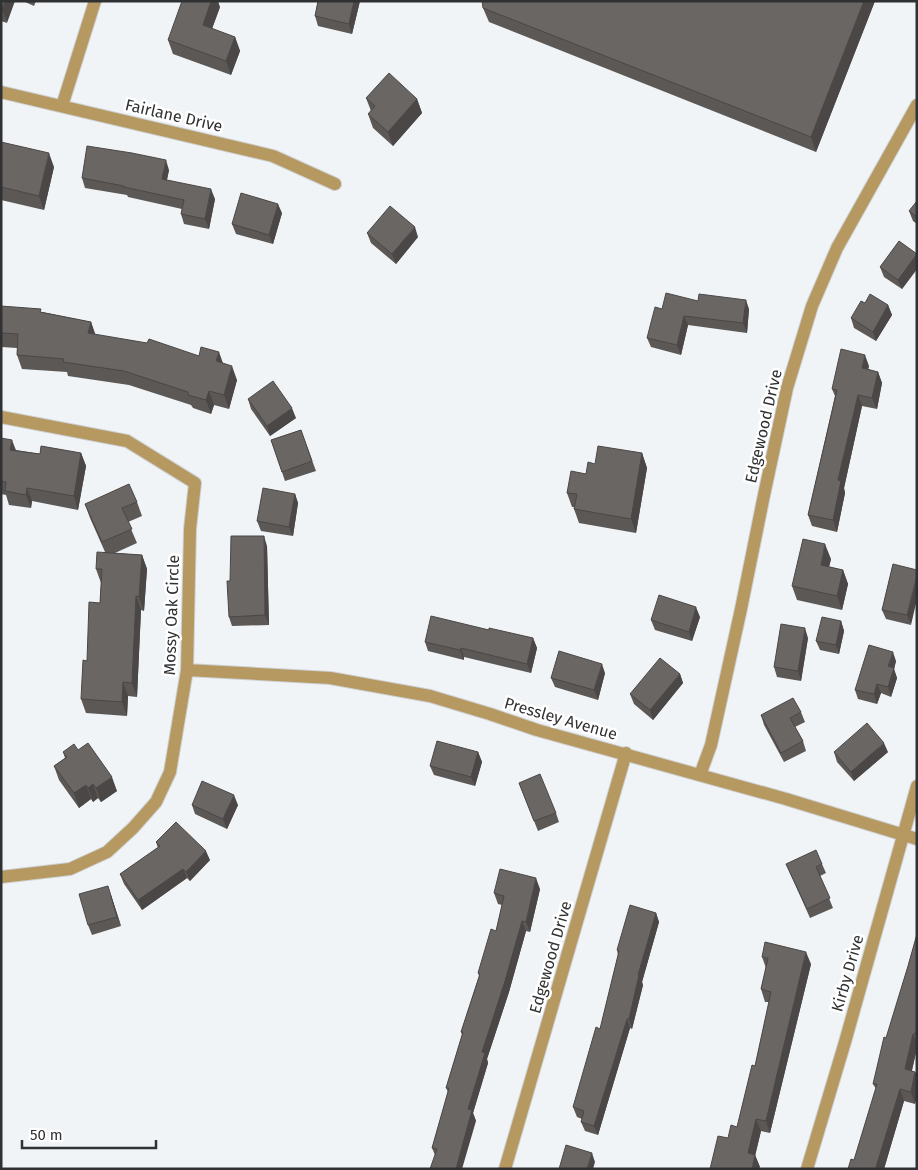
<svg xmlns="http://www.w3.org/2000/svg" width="918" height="1170" font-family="'Fira Sans',sans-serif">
<rect width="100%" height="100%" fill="#f1f4f7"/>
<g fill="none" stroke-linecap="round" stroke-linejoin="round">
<defs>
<path id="street" d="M 1,92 L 273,156 L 335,184
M 62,106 L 95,1
M 1,417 L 127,441 L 195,483 L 190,529 L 187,670 L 170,772 L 156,802 L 133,828 L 107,852 L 70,869 L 1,877
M 187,670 L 330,678 L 430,696 L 490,714 L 537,730 L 786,799 L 917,839
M 700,775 L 711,745 L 741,609 L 764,495 L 787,388 L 812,306 L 837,248 L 917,105
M 505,1169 L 626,753
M 807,1169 L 845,1042 L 917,786"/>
</defs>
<!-- street casing -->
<use href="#street" stroke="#ced1d4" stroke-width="14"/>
<!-- street -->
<use href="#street" stroke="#b69861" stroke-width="12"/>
</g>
<!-- wall -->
<path fill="#5b5856" d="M 1,1 L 7,23 L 1,21 Z
M 23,1 L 36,1 L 34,6 Z
M 318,1 L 360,1 L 352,34 L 318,26 L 315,16 Z
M 875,1 L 816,152 L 489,22 L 483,8 Z
M 220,7 L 212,29 L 235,37 L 240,51 L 231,75 L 173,54 L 168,40 Z
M 366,98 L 417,99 L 422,113 L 393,146 L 373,128 L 368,114 L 371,111 Z
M 1,142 L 54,167 L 44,210 L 1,200 Z
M 169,170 L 167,180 L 215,199 L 209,229 L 184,224 L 181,214 L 182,209 L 128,197 L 127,195 L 85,188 L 82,178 Z
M 917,201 L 917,224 L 913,221 L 909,211 Z
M 282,213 L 273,244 L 236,234 L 232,224 Z
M 367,233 L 418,237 L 396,264 L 371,243 Z
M 917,254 L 917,269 L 902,289 L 884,277 L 880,267 Z
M 698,301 L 749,309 L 747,333 L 688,325 L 681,355 L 651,347 L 647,338 L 662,309 Z
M 865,303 L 888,305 L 892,315 L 876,341 L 854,328 L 851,318 Z
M 1,306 L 42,312 L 91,322 L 95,335 L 223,363 L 237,380 L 229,409 L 214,405 L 211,414 L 193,408 L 191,405 L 129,385 L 68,376 L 67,372 L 22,369 L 17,355 L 17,348 L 1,347 Z
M 869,366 L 868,369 L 878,372 L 882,383 L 877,409 L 862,406 L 844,488 L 845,493 L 837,532 L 812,526 L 808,515 L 835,396 L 832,389 Z
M 248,399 L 296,418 L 270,436 L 251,409 Z
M 301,430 L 316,471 L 285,481 L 271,440 Z
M 1,438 L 16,450 L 40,454 L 81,453 L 86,466 L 78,510 L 32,501 L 31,508 L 9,505 L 6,495 L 1,494 Z
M 642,453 L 647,468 L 636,533 L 579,523 L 574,509 L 574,507 L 572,507 L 567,493 L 595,464 Z
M 295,494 L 298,503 L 293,536 L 261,531 L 257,521 Z
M 137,502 L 142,516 L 128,522 L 137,543 L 115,553 L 142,555 L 147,569 L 144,611 L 141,610 L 137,697 L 128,696 L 127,716 L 86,713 L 81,699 L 87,661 L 100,603 L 101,583 L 96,569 L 105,552 L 90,518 L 85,504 Z
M 267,546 L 269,625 L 232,626 L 229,617 L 230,581 Z
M 831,559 L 829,567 L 843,570 L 848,584 L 842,610 L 797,600 L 792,586 Z
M 893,564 L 911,625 L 886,619 L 882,610 Z
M 700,617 L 692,641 L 655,630 L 651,620 Z
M 841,621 L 844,631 L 839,654 L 820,650 L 816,641 Z
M 489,630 L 533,638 L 537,648 L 531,673 L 464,657 L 464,660 L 428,651 L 425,642 Z
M 808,638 L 801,681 L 777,677 L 774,667 Z
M 896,661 L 894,669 L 897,678 L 891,697 L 881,693 L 877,704 L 858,699 L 855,690 Z
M 605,673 L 598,700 L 555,687 L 551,678 Z
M 680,674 L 683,683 L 653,720 L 634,704 L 630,694 Z
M 801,712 L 805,722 L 795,727 L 803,741 L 806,751 L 784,762 L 764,725 L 761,715 Z
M 78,750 L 117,791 L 101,802 L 98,798 L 93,802 L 91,799 L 79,808 L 59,780 L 54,766 L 65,758 L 63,752 Z
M 478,752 L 482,762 L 475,786 L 434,775 L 430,766 Z
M 834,752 L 888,752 L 854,781 L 837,762 Z
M 519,783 L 556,813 L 559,822 L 538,831 Z
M 192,805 L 238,805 L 227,829 L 195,814 Z
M 156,842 L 210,860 L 190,881 L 187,878 L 142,910 L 124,884 L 120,874 L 158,848 Z
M 786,864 L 822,864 L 826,873 L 820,876 L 833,908 L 810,918 Z
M 540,889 L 530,932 L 526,931 L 509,992 L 487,1059 L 488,1063 L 473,1113 L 476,1121 L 435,1155 L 432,1148 L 448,1092 L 446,1088 L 462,1035 L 461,1032 L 479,976 L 478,973 L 496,931 L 502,905 L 498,904 L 494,893 Z
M 111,895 L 121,926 L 92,935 L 88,925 Z
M 656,913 L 659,922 L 642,982 L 643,985 L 632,1029 L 630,1028 L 598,1135 L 585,1131 L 581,1122 L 582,1119 L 577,1117 L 573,1107 L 600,1029 L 618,955 L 617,950 Z
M 917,934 L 917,1048 L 912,1071 L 915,1072 L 917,1076 L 917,1096 L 915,1104 L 904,1101 L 884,1169 L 848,1169 L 854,1160 L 876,1089 L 873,1084 L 908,966 Z
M 762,957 L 811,964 L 770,1133 L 761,1131 L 755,1155 L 760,1167 L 728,1138 L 737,1127 L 755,1066 L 769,1002 L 765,1002 L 761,989 L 766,968 Z"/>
<!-- shaded-wall -->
<path fill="#4a4746" d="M 5,1 L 15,1 L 7,23 L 2,9 Z
M 211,1 L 218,1 L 220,7 L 208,39 L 203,25 Z
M 354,1 L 360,1 L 352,34 L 349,24 Z
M 864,1 L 875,1 L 816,152 L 811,137 Z
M 235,37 L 240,51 L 231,75 L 226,61 Z
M 417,99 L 422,113 L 393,146 L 388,132 Z
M 49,153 L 54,167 L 44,210 L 39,196 Z
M 166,160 L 169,170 L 165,188 L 162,179 Z
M 211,189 L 215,199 L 209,229 L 205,219 Z
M 278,204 L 282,213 L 273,244 L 269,235 Z
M 415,227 L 418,237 L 396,264 L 392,254 Z
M 917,254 L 917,269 L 902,289 L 898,280 Z
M 746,300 L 749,309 L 747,333 L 743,323 Z
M 888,305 L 892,315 L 876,341 L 873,332 Z
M 684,316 L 688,325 L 681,355 L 677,345 Z
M 91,322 L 96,336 L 88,333 Z
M 219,352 L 224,366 L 216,361 Z
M 865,355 L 869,366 L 866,379 L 862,368 Z
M 232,366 L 237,380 L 229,409 L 224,395 Z
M 878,372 L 882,383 L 877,409 L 872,398 Z
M 209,391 L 214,405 L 211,414 L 206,400 Z
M 858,395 L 862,406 L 844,488 L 845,493 L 837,532 L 833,520 L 838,480 Z
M 292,408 L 296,418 L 270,436 L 267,426 Z
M 12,440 L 17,453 L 10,450 Z
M 81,453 L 86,466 L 78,510 L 74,496 Z
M 642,453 L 647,468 L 636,533 L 631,519 Z
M 27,488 L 32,501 L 31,508 L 26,495 Z
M 295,494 L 298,503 L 293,536 L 289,527 Z
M 264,536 L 267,546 L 269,625 L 265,615 Z
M 825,544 L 831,559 L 826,579 L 821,565 Z
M 142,555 L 147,569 L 144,611 L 139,597 Z
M 843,570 L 848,584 L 842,610 L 837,596 Z
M 917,575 L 917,599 L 911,625 L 907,615 Z
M 136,596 L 141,610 L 137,697 L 132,683 Z
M 696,607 L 700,617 L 692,641 L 689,632 Z
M 841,621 L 844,631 L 839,654 L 836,645 Z
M 805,628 L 808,638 L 801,681 L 798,671 Z
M 533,638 L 537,648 L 531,673 L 527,664 Z
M 461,648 L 464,657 L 464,660 L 460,650 Z
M 893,652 L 896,661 L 894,669 L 897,678 L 891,697 L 888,687 L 888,666 Z
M 602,664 L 605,673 L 598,700 L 594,690 Z
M 680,674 L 683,683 L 653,720 L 650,710 Z
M 123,682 L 128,696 L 127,716 L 122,702 Z
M 877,684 L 881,693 L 877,704 L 874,694 Z
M 884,743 L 888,752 L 854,781 L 851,772 Z
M 478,752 L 482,762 L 475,786 L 471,777 Z
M 112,777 L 117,791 L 101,802 L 96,788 Z
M 93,784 L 98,798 L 93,802 L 88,788 Z
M 86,785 L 91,799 L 79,808 L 74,793 Z
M 234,795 L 238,805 L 227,829 L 223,819 Z
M 206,851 L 210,860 L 190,881 L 186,872 Z
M 183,869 L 187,878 L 142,910 L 138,900 Z
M 536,878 L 540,889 L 530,932 L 526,922 Z
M 108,886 L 111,895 L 121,926 L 117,917 Z
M 656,913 L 659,922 L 642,982 L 643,985 L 632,1029 L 629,1019 L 638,975 Z
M 522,921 L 526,931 L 509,992 L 487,1059 L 488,1063 L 473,1113 L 476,1121 L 462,1169 L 456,1169 L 468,1109 L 482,1052 Z
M 806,952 L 811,964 L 770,1133 L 766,1121 Z
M 627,1019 L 630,1028 L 598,1135 L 594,1126 Z
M 913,1034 L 917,1044 L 917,1048 L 909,1082 L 905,1069 Z
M 915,1072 L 917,1076 L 917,1096 L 915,1104 L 911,1092 Z
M 900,1089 L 904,1101 L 884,1169 L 877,1169 L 876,1167 Z
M 756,1119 L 761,1131 L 753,1165 L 748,1153 Z
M 592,1153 L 595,1162 L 593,1169 L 587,1169 Z
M 755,1155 L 760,1167 L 759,1169 L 752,1169 Z"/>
<!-- building -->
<path fill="#6a6664" stroke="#4a4746" d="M 1,1 L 5,1 L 2,9 L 1,9 Z
M 182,1 L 211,1 L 203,25 L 235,37 L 226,61 L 168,40 Z
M 318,1 L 354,1 L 349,24 L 315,16 Z
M 482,1 L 864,1 L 811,137 L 483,8 Z
M 389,73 L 417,99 L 388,132 L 368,114 L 375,106 L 366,98 Z
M 1,142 L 49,153 L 39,196 L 1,187 Z
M 87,146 L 132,153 L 166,160 L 162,179 L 211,189 L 205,219 L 181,214 L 184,200 L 124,187 L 124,186 L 82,178 Z
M 241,193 L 278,204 L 269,235 L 232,224 Z
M 917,201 L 917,217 L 909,211 Z
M 390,206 L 415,227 L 392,254 L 367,233 Z
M 899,241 L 917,254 L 898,280 L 880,267 Z
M 666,293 L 698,301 L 699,294 L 746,300 L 743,323 L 684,316 L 677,345 L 647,338 L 655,307 L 662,309 Z
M 870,294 L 888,305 L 873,332 L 851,318 L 861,301 L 865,303 Z
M 1,306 L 41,309 L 40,312 L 91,322 L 88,333 L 147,343 L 149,339 L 199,356 L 201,347 L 219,352 L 216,361 L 232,366 L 224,395 L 209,391 L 206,400 L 188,395 L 188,392 L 124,371 L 63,362 L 64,359 L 17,355 L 18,334 L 1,333 Z
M 841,349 L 865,355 L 862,368 L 878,372 L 872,398 L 858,395 L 838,480 L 841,481 L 833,520 L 808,515 L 837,390 L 832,389 Z
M 273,381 L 292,408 L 267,426 L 248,399 Z
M 301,430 L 312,461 L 282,472 L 271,440 Z
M 1,438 L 12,440 L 10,450 L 40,454 L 41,446 L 81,453 L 74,496 L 27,488 L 26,495 L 5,491 L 6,482 L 1,481 Z
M 598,446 L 642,453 L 631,519 L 574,509 L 577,494 L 567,493 L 571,471 L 586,474 L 588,462 L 595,464 Z
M 129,484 L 137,502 L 122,508 L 132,529 L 102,542 L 85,504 Z
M 263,488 L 295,494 L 289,527 L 257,521 Z
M 231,536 L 264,536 L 265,615 L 229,617 L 227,581 L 230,581 Z
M 803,539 L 825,544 L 821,565 L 843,570 L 837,596 L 792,586 Z
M 97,552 L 142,555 L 139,597 L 136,596 L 132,683 L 123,682 L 122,702 L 81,699 L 83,660 L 87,661 L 89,602 L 100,603 L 102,569 L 96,569 Z
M 893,564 L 917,570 L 917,575 L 907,615 L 882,610 Z
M 659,595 L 696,607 L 689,632 L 651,620 Z
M 431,616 L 489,630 L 489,628 L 533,638 L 527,664 L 461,648 L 460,650 L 425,642 Z
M 822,617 L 841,621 L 836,645 L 816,641 Z
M 781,624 L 805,628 L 798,671 L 774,667 Z
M 869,645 L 893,652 L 888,666 L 894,668 L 888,687 L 877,684 L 874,694 L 855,690 Z
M 559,651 L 602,664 L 594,690 L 551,678 Z
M 660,658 L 680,674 L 650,710 L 630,694 Z
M 793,698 L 801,712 L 790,718 L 803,741 L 781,753 L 761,715 Z
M 867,723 L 884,743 L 851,772 L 834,752 Z
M 437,741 L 478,752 L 471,777 L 430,766 Z
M 88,743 L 112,777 L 96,788 L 93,784 L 88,788 L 86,785 L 74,793 L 54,766 L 67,757 L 63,752 L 74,744 L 78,750 Z
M 540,774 L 556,813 L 534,821 L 519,783 Z
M 202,781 L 234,795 L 223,819 L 192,805 Z
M 176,822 L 206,851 L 186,872 L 183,869 L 138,900 L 120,874 L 160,846 L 156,842 Z
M 816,850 L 822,864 L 816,867 L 830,898 L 807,909 L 786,864 Z
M 500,869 L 536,878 L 526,922 L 522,921 L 505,981 L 482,1052 L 485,1053 L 468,1109 L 472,1110 L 456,1169 L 430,1169 L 437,1149 L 432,1148 L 449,1088 L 446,1088 L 463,1032 L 461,1032 L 480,974 L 478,973 L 491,929 L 496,931 L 504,896 L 494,893 Z
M 108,886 L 117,917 L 88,925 L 79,894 Z
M 630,905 L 656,913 L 638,975 L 639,975 L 629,1019 L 627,1019 L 594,1126 L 581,1122 L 584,1111 L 573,1107 L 596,1027 L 600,1029 L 619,951 L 617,950 Z
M 917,934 L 917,1029 L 915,1034 L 913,1034 L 905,1069 L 915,1072 L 911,1092 L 900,1089 L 876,1167 L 880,1168 L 879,1169 L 848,1169 L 851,1159 L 854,1160 L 877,1084 L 873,1084 L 884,1037 L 886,1038 L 908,966 Z
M 765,942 L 806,952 L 766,1121 L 756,1119 L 748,1153 L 755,1155 L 752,1169 L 710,1169 L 718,1136 L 728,1138 L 731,1125 L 737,1127 L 752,1065 L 755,1066 L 771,992 L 761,989 L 768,958 L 762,957 Z
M 566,1145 L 592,1153 L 587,1169 L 559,1169 Z"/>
<g text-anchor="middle" stroke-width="5" stroke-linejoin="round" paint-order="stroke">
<!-- street labels -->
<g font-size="16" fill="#303132" stroke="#fff">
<text transform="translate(174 115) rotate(13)" y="6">Fairlane Drive</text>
<text transform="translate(763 426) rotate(-77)" y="6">Edgewood Drive</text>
<text transform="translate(171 615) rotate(-88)" y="6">Mossy Oak Circle</text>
<text transform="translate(561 718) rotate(16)" y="6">Pressley Avenue</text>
<text transform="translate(550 957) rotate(-74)" y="6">Edgewood Drive</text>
<text transform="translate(847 973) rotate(-74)" y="6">Kirby Drive</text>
</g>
</g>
<!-- border -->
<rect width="918" height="1170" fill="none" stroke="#303132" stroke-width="5"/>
<!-- scale -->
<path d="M22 1140v8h134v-8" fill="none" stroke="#303132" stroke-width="2.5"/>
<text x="30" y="1140" font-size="15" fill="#303132" stroke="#ffffff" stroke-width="4" paint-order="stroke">50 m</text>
</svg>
